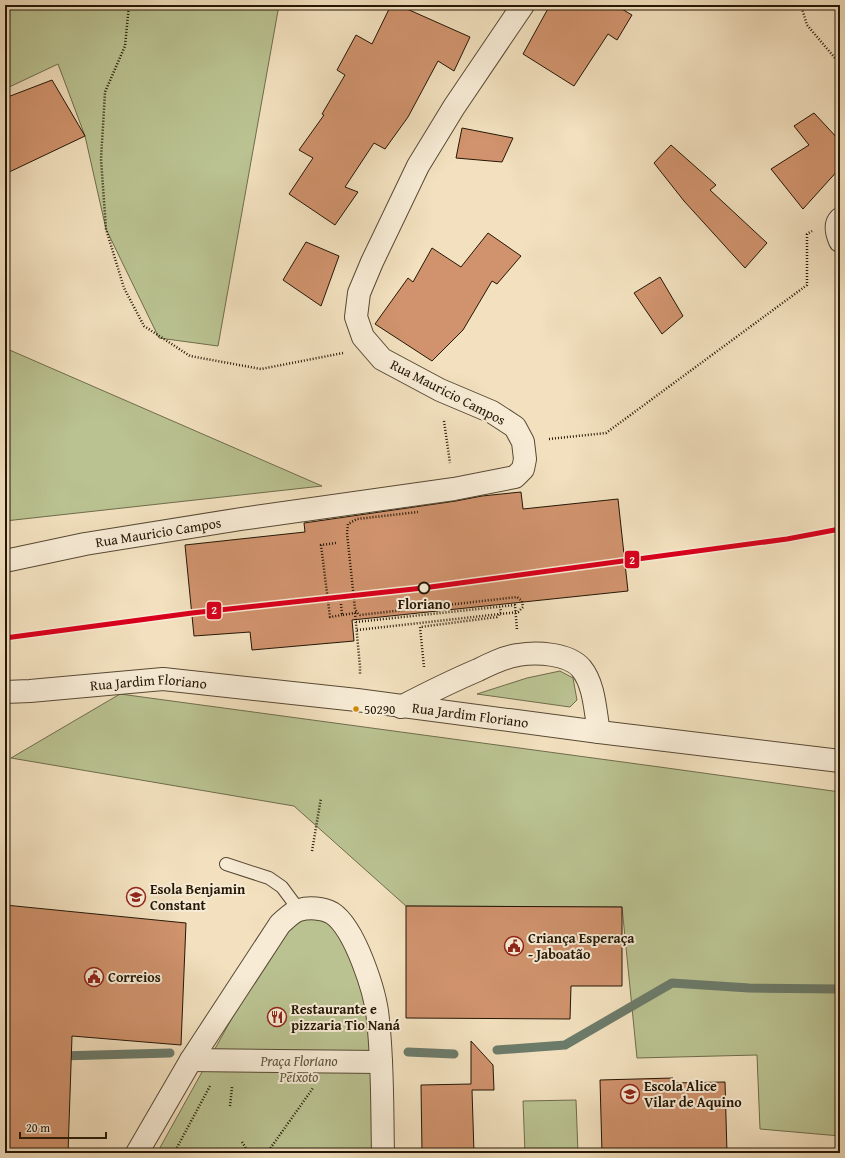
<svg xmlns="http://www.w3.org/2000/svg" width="845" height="1158" font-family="'Gentium Book Plus',serif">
<rect width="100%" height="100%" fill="#f2e0be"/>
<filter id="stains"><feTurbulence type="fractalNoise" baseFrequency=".005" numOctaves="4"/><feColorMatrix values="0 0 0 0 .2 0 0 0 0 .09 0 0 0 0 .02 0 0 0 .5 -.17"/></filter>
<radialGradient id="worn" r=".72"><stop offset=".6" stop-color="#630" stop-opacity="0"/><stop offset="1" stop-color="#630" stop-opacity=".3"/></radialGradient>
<!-- green -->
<path fill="#bac291" stroke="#6f6c4c" d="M 5,5 L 279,5 L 218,346 L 159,338 L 106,229 L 85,136 L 58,64 L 5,89 Z
M 5,348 L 322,486 L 5,521 Z
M 560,671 L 573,678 L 577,700 L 570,707 L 477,694 L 527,678 Z
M 120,694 L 667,768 L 840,792 L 840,1136 L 760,1129 L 757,1055 L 637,1058 L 622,907 L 406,906 L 294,806 L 11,758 Z
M 297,912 L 338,921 L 385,1061 L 387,1153 L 157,1153 L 286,921 Z
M 576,1100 L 578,1153 L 525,1153 L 523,1101 Z"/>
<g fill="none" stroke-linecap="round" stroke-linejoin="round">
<!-- stream -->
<path stroke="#6c7b6a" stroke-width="9" d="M 497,1050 L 565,1045 L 672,983 L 749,988 L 840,989
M 408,1052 L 454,1054
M 60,1056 L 170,1053"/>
</g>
<!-- building -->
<path fill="#d0936d" stroke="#241706" d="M 391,5 L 398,5 L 470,37 L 454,71 L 438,61 L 408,117 L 385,149 L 374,143 L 345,187 L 358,192 L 335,225 L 289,194 L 313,158 L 299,150 L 324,115 L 322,114 L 345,75 L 337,70 L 356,35 L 372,44 Z
M 550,5 L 615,5 L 632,15 L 617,40 L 608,34 L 574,86 L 523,54 Z
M 52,80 L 85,136 L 5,174 L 5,98 Z
M 814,113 L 840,141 L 840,168 L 803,209 L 771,169 L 809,145 L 794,126 Z
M 462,128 L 513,138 L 502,162 L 456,158 Z
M 671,145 L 716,185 L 710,190 L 767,243 L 745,268 L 684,201 L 654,163 Z
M 488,233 L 521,256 L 497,284 L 492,281 L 463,330 L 432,361 L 375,324 L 408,278 L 413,282 L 432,248 L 461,267 Z
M 306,242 L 339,256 L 321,306 L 283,280 Z
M 660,277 L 683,316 L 662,334 L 634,293 Z
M 521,492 L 523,509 L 618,499 L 628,591 L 352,620 L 354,641 L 252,650 L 250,632 L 194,636 L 185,545 L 305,532 L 304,523 L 456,501 L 482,496 Z
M 5,905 L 186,923 L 181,1045 L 72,1036 L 68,1153 L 5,1153 Z
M 406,906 L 622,907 L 622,986 L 571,986 L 570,1019 L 406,1018 Z
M 471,1041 L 493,1065 L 494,1090 L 472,1090 L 474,1153 L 422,1153 L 421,1085 L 471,1084 Z
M 673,1078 L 673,1083 L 725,1082 L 727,1153 L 602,1153 L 600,1080 Z"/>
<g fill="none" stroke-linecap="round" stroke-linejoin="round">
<defs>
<path id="lane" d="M 226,864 L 269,878 L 282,887 L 299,910"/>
<g id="street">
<path d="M 840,219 C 834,225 837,234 840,241"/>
<path id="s1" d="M 5,561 L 85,544 L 241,519 L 454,489 L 515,477 L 523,469 L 525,459 L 523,442 L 515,427 L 492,412 L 440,390 L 382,359 L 363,337 L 356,317 L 359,293 L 372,262 L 418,166 L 454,107 L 523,5"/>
<path id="s2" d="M 5,692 L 30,691 L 163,679 L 357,700 L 599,732 L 840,761"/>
<path d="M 401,707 C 426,694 452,681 478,670 C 490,664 504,657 518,655 C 536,652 568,653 581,668 C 595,685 595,712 599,732"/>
<path d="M 191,1060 L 381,1062"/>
<path d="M 137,1153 L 191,1060 L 280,924 C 286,919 292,912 299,910 C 309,907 323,908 332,913 C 355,928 376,993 378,1020 C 383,1064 382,1109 383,1153"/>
</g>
</defs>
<!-- lane casing -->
<use href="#lane" stroke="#584934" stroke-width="14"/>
<!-- street casing -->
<use href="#street" stroke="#584934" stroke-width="24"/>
<!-- path -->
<path stroke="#241706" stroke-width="2.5" stroke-dasharray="1 2" stroke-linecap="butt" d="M 129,5 L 125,46 L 105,92 L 101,159 L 106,229 L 124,288 L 144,326 L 190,356 L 261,369 L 343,353
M 801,5 L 807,25 L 840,64
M 444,421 L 450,463
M 549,439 L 606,433 L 807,285 L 807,234 L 812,231
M 341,604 L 342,615 L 355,613 L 360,667 L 360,674
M 356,622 L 515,605 L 517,630
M 424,667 L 420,627 L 497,617 L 501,612 L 500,607
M 312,851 L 321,798
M 230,1106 L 232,1087
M 242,1142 L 249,1153
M 174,1153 L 210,1086
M 267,1153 L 313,1088"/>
<!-- lane -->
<use href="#lane" stroke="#f7ebd5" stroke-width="12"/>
<!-- street -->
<use href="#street" stroke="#f7ebd5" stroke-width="22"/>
<!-- path-bridge -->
<path stroke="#241706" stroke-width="2.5" stroke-dasharray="1 2" stroke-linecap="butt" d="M 336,543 L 321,545 L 330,617 L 342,615
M 357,630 L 518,612 L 523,607 L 522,601 L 517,597 L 360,615 L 358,614 L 355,609 L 347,533 L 348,524 L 357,519 L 418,512"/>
<defs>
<path id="metro-1" d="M 5,638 L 192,613 L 423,588 L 787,539 L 840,529"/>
</defs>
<!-- metro-1 casing -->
<use href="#metro-1" stroke="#f7ebd5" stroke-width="8"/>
<!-- metro-1 -->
<use href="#metro-1" stroke="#d9001c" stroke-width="5"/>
</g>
<!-- icons -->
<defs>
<symbol id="school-ring" viewBox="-11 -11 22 22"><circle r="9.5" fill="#f7ebd5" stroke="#8f2418" stroke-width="1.5"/><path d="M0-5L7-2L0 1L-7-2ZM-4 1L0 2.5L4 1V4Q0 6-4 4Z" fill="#8f2418"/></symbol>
<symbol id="civic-ring" viewBox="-11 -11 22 22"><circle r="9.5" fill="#f7ebd5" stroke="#8f2418" stroke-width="1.5"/><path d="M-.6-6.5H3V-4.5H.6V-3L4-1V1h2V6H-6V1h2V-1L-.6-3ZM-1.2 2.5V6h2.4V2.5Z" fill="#8f2418"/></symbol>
<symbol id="restaurant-ring" viewBox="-11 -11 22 22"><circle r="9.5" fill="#f7ebd5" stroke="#8f2418" stroke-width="1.5"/><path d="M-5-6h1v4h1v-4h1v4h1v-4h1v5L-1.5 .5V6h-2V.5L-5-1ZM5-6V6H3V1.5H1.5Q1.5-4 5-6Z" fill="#8f2418"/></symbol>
</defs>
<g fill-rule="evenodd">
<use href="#school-ring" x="125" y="886" width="22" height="22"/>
<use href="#civic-ring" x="503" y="935" width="22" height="22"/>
<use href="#civic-ring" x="83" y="966" width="22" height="22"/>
<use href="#restaurant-ring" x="266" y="1006" width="22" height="22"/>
<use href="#school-ring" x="619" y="1083" width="22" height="22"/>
</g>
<!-- markers -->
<circle fill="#f7ebd5" stroke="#241706" stroke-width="2" cx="424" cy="588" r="5.5"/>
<circle fill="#cd8901" stroke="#f7ebd5" stroke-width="1.5" cx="356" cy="709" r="3.5"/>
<g text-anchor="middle" stroke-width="4" stroke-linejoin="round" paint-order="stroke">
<!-- bus labels -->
<g font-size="13" fill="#241706" stroke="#f7ebd5" text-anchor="start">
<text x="364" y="714">50290</text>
</g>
<!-- street labels -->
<g font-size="14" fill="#241706" stroke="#f7ebd5">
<text transform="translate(448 392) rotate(27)" y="5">Rua Mauricio Campos</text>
<text dy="5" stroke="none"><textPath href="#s1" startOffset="156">Rua Mauricio Campos</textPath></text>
<text dy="5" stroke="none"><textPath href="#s2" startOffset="144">Rua Jardim Floriano</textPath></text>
<text dy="5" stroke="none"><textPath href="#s2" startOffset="468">Rua Jardim Floriano</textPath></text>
</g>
<!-- stop labels -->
<g font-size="14" font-weight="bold" fill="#241706" stroke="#f7ebd5">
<text x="424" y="609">Floriano</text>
</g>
<!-- poi labels -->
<g font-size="14" font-weight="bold" fill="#241706" stroke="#f7ebd5" text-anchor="start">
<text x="150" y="894">Esola Benjamin<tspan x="150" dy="16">Constant</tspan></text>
<text x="528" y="943">Criança Esperaça<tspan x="528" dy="16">- Jaboatão</tspan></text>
<text x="108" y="982">Correios</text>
<text x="291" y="1014">Restaurante e<tspan x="291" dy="16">pizzaria Tio Naná</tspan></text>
<text x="644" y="1091">Escola Alice<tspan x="644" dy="16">Vilar de Aquino</tspan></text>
</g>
<!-- park labels -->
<g font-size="14" font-style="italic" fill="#585337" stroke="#f7ebd5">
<text x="299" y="1066">Praça Floriano<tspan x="299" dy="16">Peixoto</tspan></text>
</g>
</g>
<g stroke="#f7ebd5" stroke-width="1.5">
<rect x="624" y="550" width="16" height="19" rx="4" fill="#d9001c"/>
<rect x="206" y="601" width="16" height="19" rx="4" fill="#d9001c"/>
</g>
<g font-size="11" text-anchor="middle" font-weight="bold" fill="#fff">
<text x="632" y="564">2</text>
<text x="214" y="614">2</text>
</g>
<!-- margin -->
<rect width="845" height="1158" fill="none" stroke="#f2e0be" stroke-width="20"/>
<rect x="6" y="6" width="833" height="1146" fill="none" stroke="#241706" stroke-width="2"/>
<rect x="10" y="10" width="825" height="1138" fill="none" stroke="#241706"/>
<!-- scale -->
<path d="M20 1132v6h86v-6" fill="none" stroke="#241706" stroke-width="2"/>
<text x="26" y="1132" font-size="12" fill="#241706" stroke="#f7ebd5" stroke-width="3" paint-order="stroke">20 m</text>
<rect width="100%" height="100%" filter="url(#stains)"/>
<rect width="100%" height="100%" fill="url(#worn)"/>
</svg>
